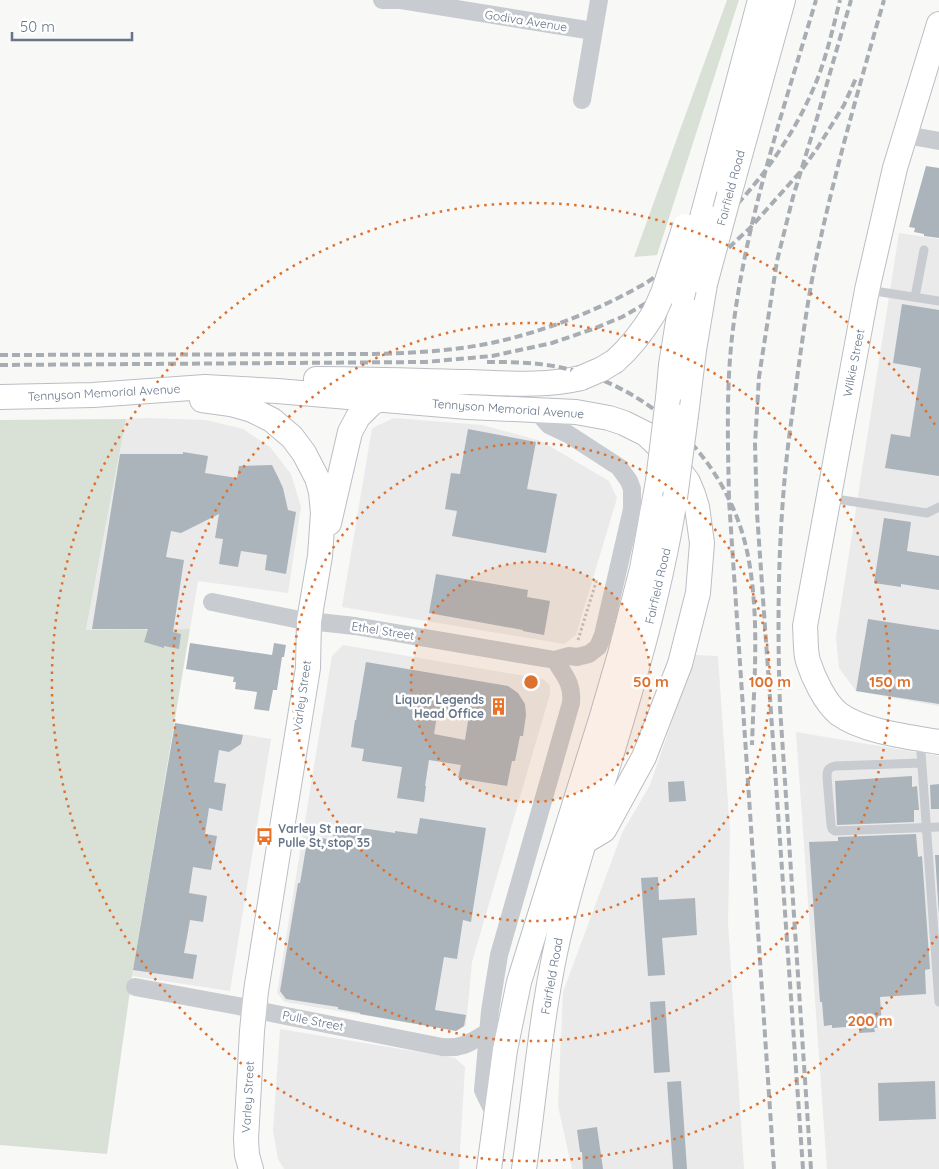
<svg xmlns="http://www.w3.org/2000/svg" width="939" height="1169" font-family="Quicksand,sans-serif">
<rect width="100%" height="100%" fill="#f8f9f6"/>
<!-- built -->
<path fill="#e9eae9" d="M 899,233 L 939,239 L 939,706 L 856,691 L 839,668 L 836,637 Z
M 148,418 L 206,420 L 243,429 L 270,447 L 291,474 L 301,507 L 288,593 L 198,581 L 190,629 L 86,631 L 126,419 Z
M 394,418 L 482,425 L 541,441 L 609,481 L 617,498 L 576,635 L 564,644 L 342,607 L 372,428 Z
M 343,645 L 543,679 L 550,685 L 550,694 L 472,962 L 466,1026 L 457,1031 L 285,1002 L 277,993 L 332,656 Z
M 695,655 L 718,656 L 730,833 L 728,923 L 744,1169 L 572,1169 L 558,1106 L 563,992 L 622,833 L 650,785 Z
M 175,723 L 271,739 L 230,991 L 132,976 Z
M 796,732 L 939,756 L 939,1169 L 827,1169 Z
M 280,1029 L 455,1058 L 465,1067 L 459,1169 L 284,1169 L 278,1159 L 273,1131 Z"/>
<!-- green -->
<path fill="#d9e1d7" d="M 727,0 L 739,0 L 657,255 L 634,257 Z
M 126,419 L 86,630 L 190,629 L 133,970 L 107,1154 L 0,1145 L 0,420 Z"/>
<!-- building -->
<path fill="#acb4bb" fill-rule="evenodd" d="M 926,166 L 939,168 L 939,238 L 924,236 L 924,234 L 914,232 L 915,228 L 909,227 Z
M 902,304 L 939,310 L 939,476 L 885,468 L 891,434 L 910,437 L 921,368 L 893,363 Z
M 468,429 L 536,442 L 527,489 L 557,494 L 546,553 L 452,536 L 457,511 L 445,509 L 451,473 L 460,474 Z
M 183,452 L 208,456 L 205,473 L 237,478 L 239,466 L 272,465 L 278,477 L 283,488 L 288,510 L 296,512 L 286,574 L 265,570 L 267,555 L 241,551 L 238,567 L 219,564 L 223,539 L 215,538 L 219,514 L 181,533 L 171,531 L 166,557 L 184,560 L 173,632 L 181,634 L 179,649 L 164,646 L 164,648 L 144,642 L 148,629 L 92,629 L 120,454 L 183,454 Z
M 884,518 L 911,522 L 907,551 L 939,556 L 939,590 L 901,584 L 901,587 L 874,583 Z
M 436,574 L 528,590 L 527,597 L 550,601 L 544,635 L 523,631 L 523,630 L 429,613 Z
M 868,619 L 939,630 L 939,704 L 856,691 Z
M 190,643 L 272,655 L 274,643 L 286,645 L 284,657 L 282,657 L 277,690 L 273,690 L 269,711 L 254,709 L 257,692 L 235,689 L 236,682 L 233,682 L 234,677 L 186,669 Z
M 366,662 L 508,686 L 518,693 L 525,704 L 526,715 L 523,736 L 520,736 L 515,761 L 512,761 L 507,786 L 458,778 L 461,765 L 429,760 L 425,786 L 426,786 L 424,802 L 397,798 L 402,767 L 362,761 L 364,749 L 351,747 L 355,720 L 356,720 ZM 438,710 L 469,715 L 465,740 L 434,734 Z
M 175,723 L 243,735 L 241,744 L 229,752 L 219,750 L 214,782 L 226,784 L 222,811 L 209,808 L 205,834 L 217,836 L 211,870 L 193,867 L 189,893 L 207,896 L 203,922 L 190,920 L 187,937 L 184,953 L 197,955 L 193,979 L 133,970 Z
M 912,776 L 912,787 L 917,786 L 919,810 L 914,810 L 914,822 L 837,825 L 835,781 Z
M 684,781 L 686,801 L 669,802 L 668,782 Z
M 939,784 L 939,809 L 931,809 L 930,785 Z
M 420,818 L 486,828 L 471,922 L 463,920 L 457,959 L 444,957 L 435,1010 L 466,1015 L 464,1026 L 456,1031 L 360,1014 L 360,1013 L 338,1009 L 338,1007 L 286,999 L 280,991 L 298,883 L 300,883 L 308,836 L 333,840 L 335,824 L 395,833 L 395,831 L 417,834 Z
M 916,834 L 918,857 L 922,856 L 930,969 L 925,970 L 926,994 L 880,997 L 882,1027 L 874,1028 L 875,1032 L 859,1033 L 859,1026 L 832,1028 L 832,1025 L 824,1026 L 822,1002 L 820,1002 L 809,842 L 838,841 L 838,837 Z
M 935,855 L 939,855 L 939,915 Z
M 658,877 L 659,900 L 695,898 L 697,935 L 662,938 L 665,975 L 648,976 L 641,878 Z
M 665,1001 L 670,1072 L 654,1073 L 650,1002 Z
M 681,1081 L 687,1169 L 673,1169 L 667,1082 Z
M 935,1081 L 936,1119 L 879,1121 L 878,1083 Z
M 597,1127 L 603,1169 L 583,1169 L 582,1152 L 580,1152 L 577,1130 Z"/>
<g fill="none" stroke-linecap="round" stroke-linejoin="round">
<defs>
<path id="secondary" d="M 939,24 L 895,168 L 867,290 L 805,626 C 806,637 805,651 808,661 C 813,677 825,703 839,714 C 864,732 909,737 939,742
M 729,195 L 783,0
M 703,214 L 760,0
M 615,361 C 631,347 643,331 654,313
M 316,379 C 366,379 416,381 466,382 C 505,383 543,387 581,378
M 0,397 L 93,395 L 205,387 L 277,391 L 468,407 L 576,412 L 609,418 L 624,423 L 646,434 L 668,455 L 688,482 L 693,494 L 697,507 L 702,543 L 698,593 L 680,664 L 644,757 L 604,830 L 584,842
M 668,398 L 671,365 L 682,297
M 202,400 L 231,404 L 252,410 L 272,420 L 292,437 L 304,453 L 317,478 L 321,492 L 323,513 L 320,556 L 309,621 L 308,668 L 281,834 L 256,991 L 252,1031 L 246,1139 L 247,1155 L 251,1169
M 686,415 L 694,350 L 705,284
M 329,523 L 350,432 L 358,417 L 371,404 L 379,399
M 489,1169 L 505,1050 L 519,982 L 602,716 L 620,654 L 642,569 L 658,481
M 524,1169 C 536,1086 542,1000 563,918 C 575,868 591,819 607,769 C 634,680 661,590 675,498"/>
</defs>
<!-- secondary casing -->
<use href="#secondary" stroke="#babec4" stroke-width="26"/>
<!-- path -->
<path stroke="#c2c3c6" stroke-width="3" stroke-dasharray="2.5 2.5" stroke-linecap="butt" d="M 578,640 L 597,579"/>
<!-- lane -->
<path stroke="#c8cbcf" stroke-width="9" d="M 868,290 L 939,301
M 915,297 L 924,250
M 829,498 L 927,513 L 939,507
M 920,739 L 939,1002
M 921,763 L 835,766 C 828,768 827,770 827,777 L 831,825 L 832,829 L 835,831 L 939,827"/>
<!-- street -->
<path stroke="#c8cbcf" stroke-width="18" d="M 382,0 L 398,0
M 401,0 L 593,31
M 582,100 L 599,0
M 906,135 L 939,141
M 212,602 L 300,620 L 355,626 L 555,660 L 569,656 L 577,657 L 589,654 L 598,647 L 603,635 L 632,509 L 632,489 L 629,481 L 619,467 L 568,434 L 549,425 L 535,409
M 135,987 L 238,1006 L 276,1014 L 442,1047 C 463,1049 471,1042 488,1032
M 496,1117 L 483,1090 L 490,1011 L 499,955 L 571,703 C 573,683 564,675 555,660"/>
<!-- secondary -->
<use href="#secondary" stroke="#fff" stroke-width="24"/>
<!-- rail -->
<path stroke="#a8adb4" stroke-width="4" stroke-dasharray="8 4" stroke-linecap="butt" d="M 0,355 L 374,354 C 413,353 452,351 491,343 C 544,332 599,310 646,283 C 654,278 662,271 670,265 C 728,222 781,161 811,94 C 825,64 832,32 840,0
M 487,362 C 512,362 538,362 563,368 C 655,388 730,463 748,556 C 760,618 754,682 752,745
M 0,365 L 425,362 L 492,356 L 552,343 L 593,329 L 622,317 L 693,276 L 723,253 L 751,227 L 801,171 L 818,147 L 844,105 L 857,76
M 774,1169 L 729,500 C 728,446 726,391 732,337 C 745,222 783,111 816,0
M 803,1169 L 757,513 L 755,444 L 759,377 L 777,261 L 793,197 L 815,125 L 851,0
M 811,1169 L 780,707 C 777,620 778,532 788,446 C 791,421 795,396 798,371 C 804,328 810,284 820,241 C 838,160 861,80 884,0"/>
<defs>
<path id="secondary-bridge" d="M 705,284 L 729,195
M 682,297 L 703,214
M 654,313 L 663,293 L 685,226
M 581,378 L 602,369 L 615,361
M 658,481 L 668,398
M 675,498 L 686,415"/>
</defs>
<!-- secondary-bridge casing -->
<use href="#secondary-bridge" stroke="#babec4" stroke-width="26" stroke-linecap="butt"/>
<!-- secondary-bridge -->
<use href="#secondary-bridge" stroke="#fff" stroke-width="24"/>
</g>
<!-- distance rings -->
<circle cx="531" cy="682" r="120" fill="#dd712f" fill-opacity=".12"/>
<g fill="none" stroke="#dd712f" stroke-width="2.5" stroke-dasharray="2.5 5">
<circle cx="531" cy="682" r="120"/>
<circle cx="531" cy="682" r="239"/>
<circle cx="531" cy="682" r="359"/>
<path d="M937 936A479 479 0 1 1 937 428"/>
</g>
<!-- icons -->
<defs>
<symbol id="building-bare" viewBox="-9 -9 18 18"><path d="M-4-6H4V6H1V3H-1V6H-4ZM-2.5-4.3h1.7v1.8h-1.7ZM.8-4.3h1.7v1.8H.8ZM-2.5-1h1.7V.8h-1.7ZM.8-1h1.7V.8H.8Z" fill="#ea7125" stroke="#fff" stroke-width="2.5" paint-order="stroke"/></symbol>
<symbol id="bus-bare" viewBox="-9 -9 18 18"><path d="M-5-6H5V4H4V6H2V4H-2V6H-4V4H-5ZM-3.5-4V0h7V-4ZM-3.5 1.2v1.5H-2V1.2ZM2 1.2v1.5H3.5V1.2Z" fill="#ea7125" stroke="#fff" stroke-width="2.5" paint-order="stroke"/></symbol>
</defs>
<g fill-rule="evenodd">
<use href="#building-bare" x="486" y="694" width="25" height="25"/>
<use href="#bus-bare" x="252" y="824" width="25" height="25"/>
</g>
<g text-anchor="middle" stroke-width="5" stroke-linejoin="round" paint-order="stroke">
<!-- street labels -->
<g font-size="12" fill="#667488" stroke="#fff">
<text transform="translate(526 21) rotate(9)" y="4">Godiva Avenue</text>
<text transform="translate(731 188) rotate(-75)" y="4">Fairfield Road</text>
<text transform="translate(854 363) rotate(-79)" y="4">Wilkie Street</text>
<text transform="translate(104 393) rotate(-3)" y="4">Tennyson Memorial Avenue</text>
<text transform="translate(508 409) rotate(4)" y="4">Tennyson Memorial Avenue</text>
<text transform="translate(658 586) rotate(-77)" y="4">Fairfield Road</text>
<text transform="translate(383 631) rotate(9)" y="4">Ethel Street</text>
<text transform="translate(302 696) rotate(-82)" y="4">Varley Street</text>
<text transform="translate(552 976) rotate(-80)" y="4">Fairfield Road</text>
<text transform="translate(313 1021) rotate(11)" y="4">Pulle Street</text>
<text transform="translate(248 1097) rotate(-87)" y="4">Varley Street</text>
</g>
<!-- poi labels -->
<g font-size="12" font-weight="bold" fill="#667488" stroke="#fff" text-anchor="end">
<text x="484" y="704">Liquor Legends<tspan x="484" dy="14">Head Office</tspan></text>
<text x="278" y="833" text-anchor="start">Varley St near<tspan x="278" dy="14">Pulle St, stop 35</tspan></text>
</g>
</g>
<circle cx="531" cy="682" r="8" fill="#dd712f" stroke="#fff" stroke-width="2.5"/>
<g font-size="15" text-anchor="middle" font-weight="bold" fill="#dd712f" stroke="#fff" stroke-width="5" stroke-linejoin="round" paint-order="stroke">
<text x="651" y="687">50 m</text>
<text x="770" y="687">100 m</text>
<text x="890" y="687">150 m</text>
<text x="870" y="1026">200 m</text>
</g>
<!-- scale -->
<path d="M12 32v8h120v-8" fill="none" stroke="#667488" stroke-width="2.5"/>
<text x="20" y="32" font-size="15" fill="#667488" stroke="#ffffff" stroke-width="4" paint-order="stroke">50 m</text>
</svg>
